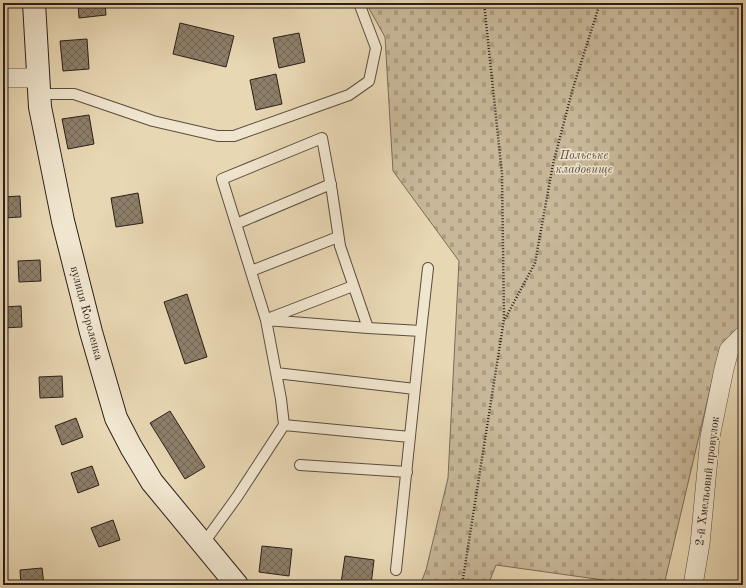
<svg xmlns="http://www.w3.org/2000/svg" width="746" height="588" font-family="'Old Standard TT',serif">
<defs>
<pattern id="cemetery-stones" width="16" height="16" patternUnits="userSpaceOnUse"><rect width="16" height="16" fill="#c8b899"/><path d="M2 7V4a2 2 0 0 1 4 0v3zM10 15v-3a2 2 0 0 1 4 0v3z" fill="#ac9e83"/></pattern>
<pattern id="building-cross-hatch" width="8" height="8" patternUnits="userSpaceOnUse"><rect width="8" height="8" fill="#8d7f6a"/><path d="M0 0l8 8M0 8l8-8" fill="none" stroke="#736756"/></pattern>
</defs>
<rect width="100%" height="100%" fill="#e8d7b3"/>
<filter id="stains"><feTurbulence type="fractalNoise" baseFrequency=".005" numOctaves="4"/><feColorMatrix values="0 0 0 0 .2 0 0 0 0 .09 0 0 0 0 .02 0 0 0 .5 -.17"/></filter>
<radialGradient id="worn" r=".72"><stop offset=".6" stop-color="#630" stop-opacity="0"/><stop offset="1" stop-color="#630" stop-opacity=".3"/></radialGradient>
<!-- cemetery -->
<path fill="url(#cemetery-stones)" stroke="#7a6c5a" d="M 366,3 L 743,3 L 743,327 L 720,347 L 664,585 L 639,585 L 496,565 L 488,585 L 420,585 L 426,570 L 448,478 L 459,261 L 393,171 L 385,37 Z"/>
<!-- building -->
<path fill="url(#building-cross-hatch)" stroke="#2b1f1a" d="M 78,3 L 105,3 L 106,15 L 79,18 Z
M 180,23 L 234,36 L 226,67 L 173,54 Z
M 299,33 L 305,62 L 279,68 L 273,38 Z
M 87,39 L 89,69 L 63,71 L 60,41 Z
M 276,74 L 282,104 L 256,110 L 250,80 Z
M 89,115 L 94,144 L 68,149 L 62,119 Z
M 138,193 L 143,223 L 116,227 L 111,198 Z
M 20,196 L 21,217 L 3,218 L 3,197 Z
M 40,260 L 41,281 L 19,282 L 18,261 Z
M 187,294 L 207,357 L 185,364 L 164,302 Z
M 21,306 L 22,327 L 3,328 L 3,307 Z
M 62,376 L 63,397 L 40,398 L 39,377 Z
M 170,411 L 205,467 L 185,479 L 150,423 Z
M 76,418 L 83,437 L 62,445 L 55,426 Z
M 92,466 L 99,485 L 78,493 L 71,473 Z
M 113,520 L 120,540 L 99,547 L 91,528 Z
M 262,546 L 292,549 L 289,576 L 259,572 Z
M 345,556 L 374,560 L 371,585 L 341,583 Z
M 42,568 L 44,585 L 21,585 L 20,570 Z"/>
<g fill="none" stroke-linecap="round" stroke-linejoin="round">
<defs>
<path id="lane" d="M 39,94 L 74,94 L 153,121 L 218,136 L 234,136 L 349,95 L 369,81 L 376,48 L 359,3
M 236,224 L 331,184
M 251,271 L 338,237
M 270,318 L 353,286
M 368,328 L 421,331 L 428,268
M 276,373 L 415,389
M 284,425 L 410,437
M 300,465 L 407,472
M 203,544 L 237,497 L 284,425 L 281,399 L 266,320 L 222,179 L 322,138 L 332,192 L 340,246 L 368,328 L 266,320
M 396,570 L 421,331"/>
<path id="street" d="M 3,78 L 38,78
M 693,585 L 700,544 L 710,437 L 724,369 L 729,350 L 743,336"/>
<path id="secondary" d="M 34,3 L 40,107 L 63,221 L 91,332 L 116,418 L 131,447 L 152,482 L 237,585"/>
</defs>
<!-- lane casing -->
<use href="#lane" stroke="#5a4d40" stroke-width="12"/>
<!-- street casing -->
<use href="#street" stroke="#5a4d40" stroke-width="20"/>
<!-- secondary casing -->
<use href="#secondary" stroke="#2b1f1a" stroke-width="24"/>
<!-- path -->
<path stroke="#2b1f1a" stroke-width="2.5" stroke-dasharray="1 2" stroke-linecap="butt" d="M 505,319 L 535,263 L 553,164 L 573,88 L 600,3
M 462,585 L 504,319 L 502,174 L 484,3"/>
<!-- lane -->
<use href="#lane" stroke="#f0e5ce" stroke-width="10"/>
<!-- street -->
<use href="#street" stroke="#f0e5ce" stroke-width="19"/>
<!-- secondary -->
<use href="#secondary" stroke="#f0e5ce" stroke-width="22"/>
</g>
<g text-anchor="middle" stroke-width="3" stroke-linejoin="round" paint-order="stroke">
<!-- park labels -->
<g font-size="12" font-style="italic" fill="#5a4d40" stroke="#f0e5ce">
<text x="584" y="159">Польське<tspan x="584" dy="14">кладовище</tspan></text>
</g>
<!-- street labels -->
<g font-size="12" fill="#2b1f1a" stroke="#f0e5ce">
<text transform="translate(87 313) rotate(75)" y="4">вулиця Короленка</text>
<text transform="translate(707 481) rotate(-83)" y="4">2-й Хмельовий провулок</text>
</g>
</g>
<!-- margin -->
<rect width="746" height="588" fill="none" stroke="#e8d7b3" stroke-width="16"/>
<rect x="4" y="4" width="738" height="580" fill="none" stroke="#2b1f1a" stroke-width="2"/>
<rect x="8" y="8" width="730" height="572" fill="none" stroke="#2b1f1a"/>
<rect width="100%" height="100%" filter="url(#stains)"/>
<rect width="100%" height="100%" fill="url(#worn)"/>
</svg>
